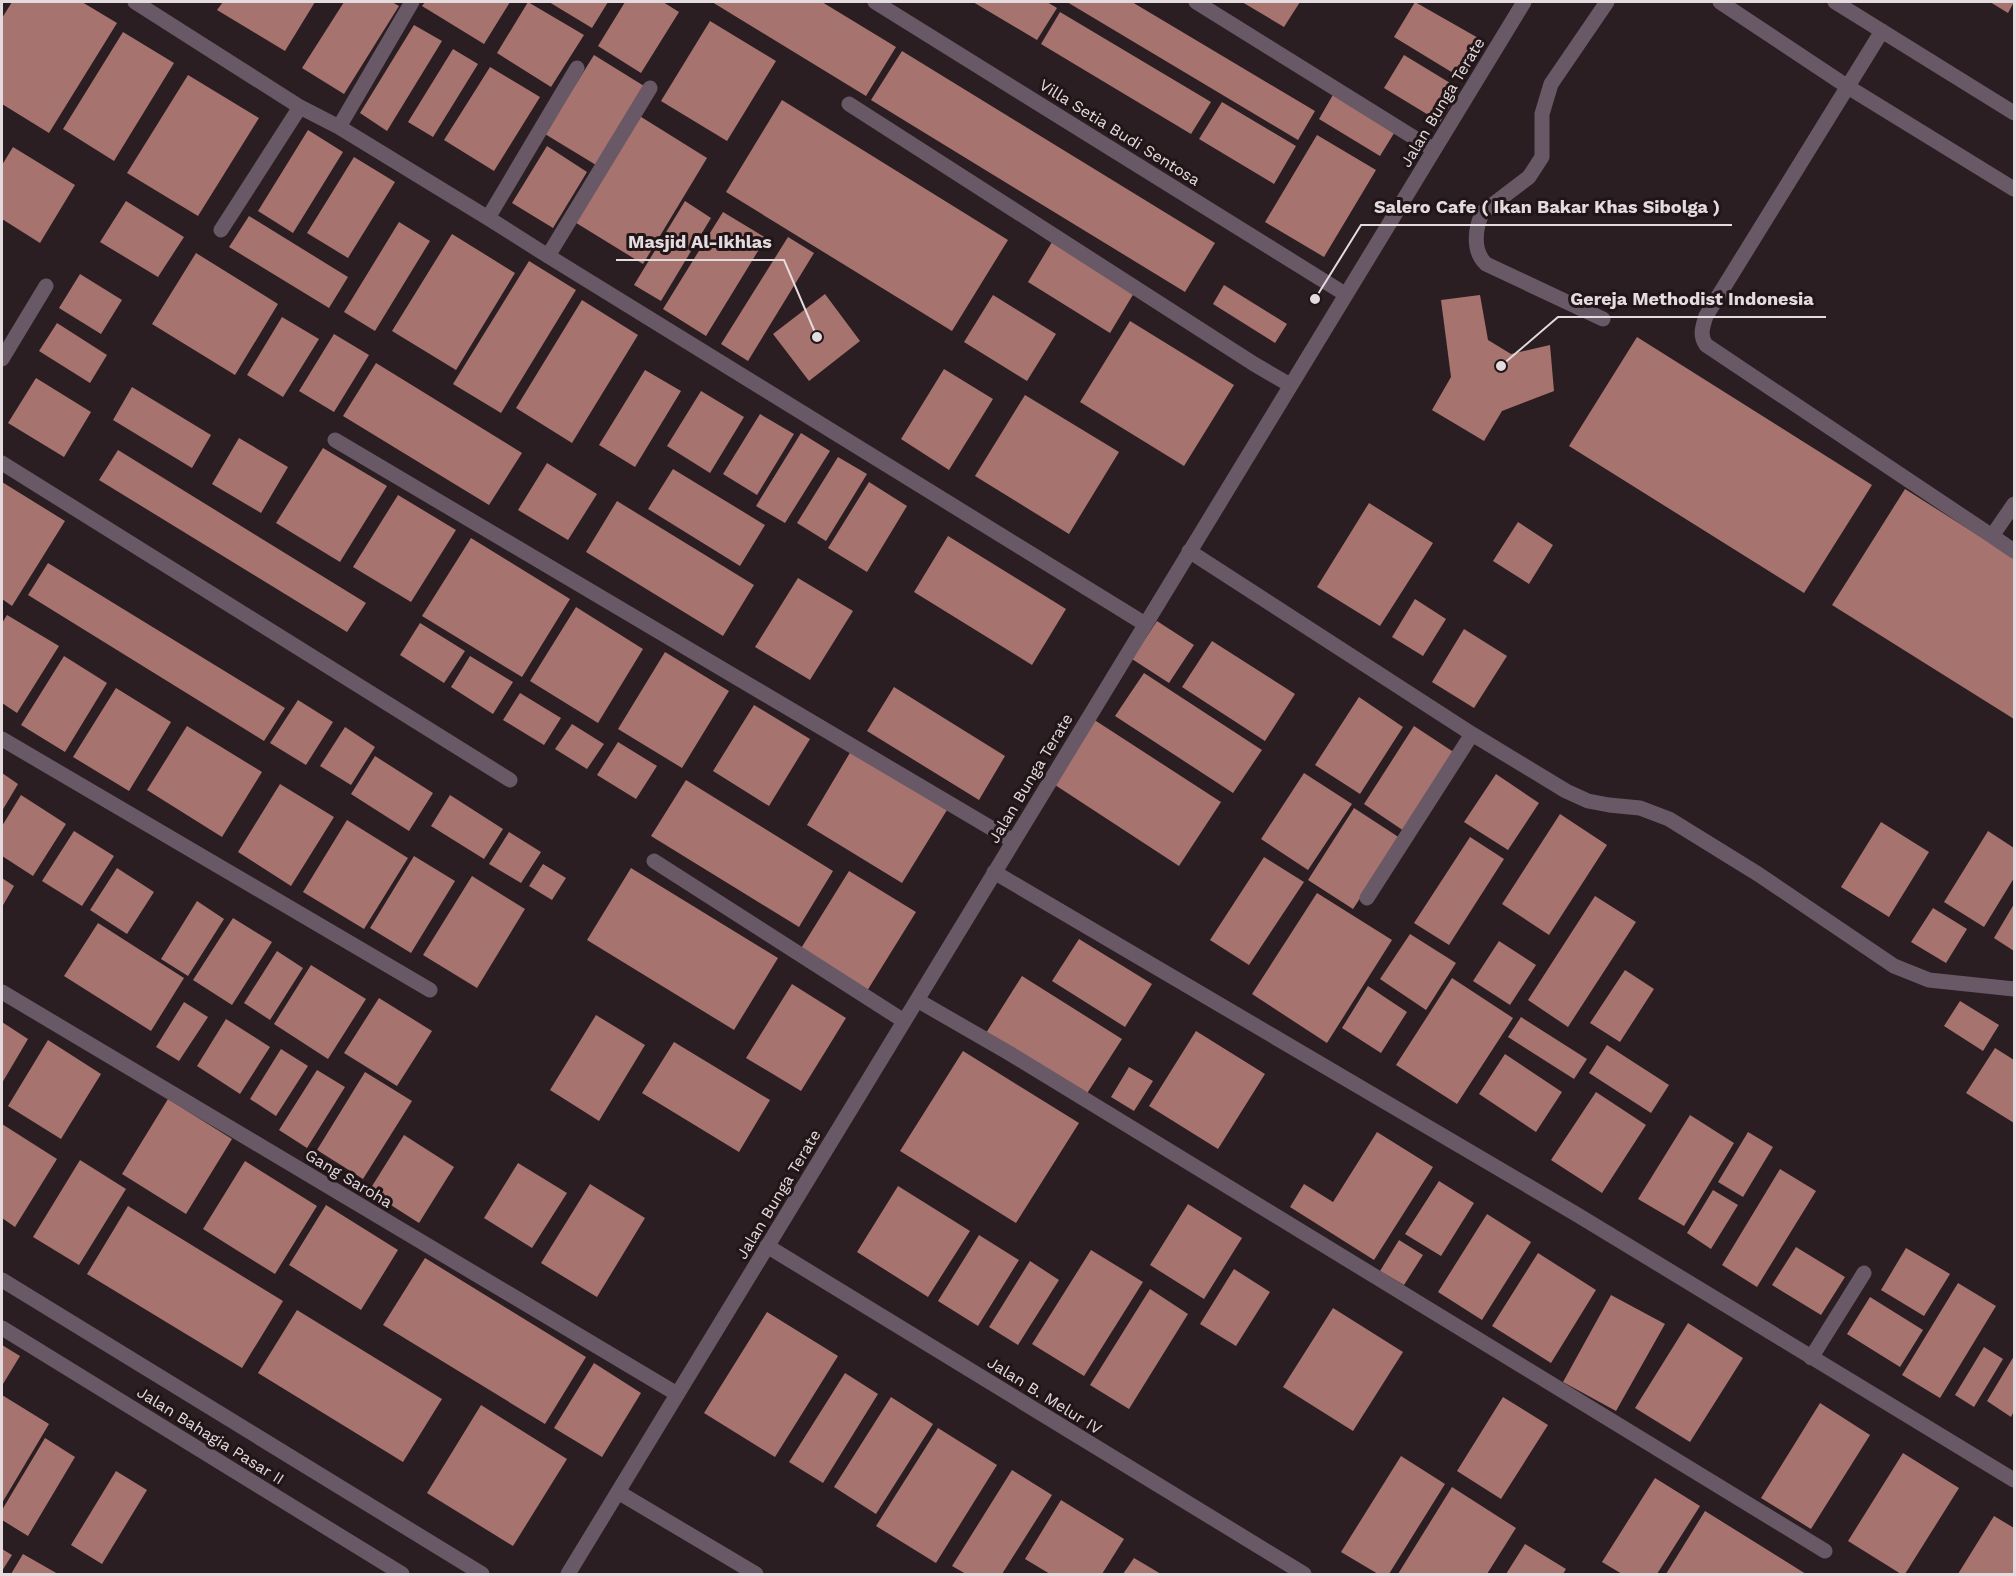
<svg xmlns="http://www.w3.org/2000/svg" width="2016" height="1576" font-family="'Work Sans',sans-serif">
<rect width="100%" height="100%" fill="#2b1e22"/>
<!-- building -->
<path fill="#a7736e" d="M 12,2 L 82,2 L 117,23 L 49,133 L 2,104 L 2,18 Z
M 223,2 L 315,2 L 285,51 L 217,10 Z
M 344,2 L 392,2 L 399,6 L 344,94 L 302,68 Z
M 425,2 L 510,2 L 484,44 L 422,6 Z
M 528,2 L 584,35 L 551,87 L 497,53 Z
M 549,2 L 608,2 L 592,28 Z
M 625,2 L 663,2 L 679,12 L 641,73 L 598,46 Z
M 712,2 L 822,2 L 896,47 L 866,96 Z
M 973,2 L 1047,2 L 1057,8 L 1037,40 Z
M 1067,2 L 1132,2 L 1315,111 L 1298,140 Z
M 1242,2 L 1300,2 L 1284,27 Z
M 1415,2 L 1480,39 L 1458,76 L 1394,37 Z
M 1990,2 L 2014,2 L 2008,13 Z
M 1060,12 L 1211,102 L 1191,134 L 1041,44 Z
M 710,21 L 776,61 L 727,141 L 661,101 Z
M 414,25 L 442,41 L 387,131 L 360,113 Z
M 123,32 L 174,63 L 114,161 L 63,129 Z
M 453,49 L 478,64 L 433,137 L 408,122 Z
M 902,51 L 1215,243 L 1185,292 L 871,100 Z
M 594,55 L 644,86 L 596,165 L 545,134 Z
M 1404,55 L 1460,89 L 1440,122 L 1384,88 Z
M 490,67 L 540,97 L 494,171 L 444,140 Z
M 188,75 L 259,118 L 198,216 L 127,173 Z
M 1334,93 L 1396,130 L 1380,156 L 1319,119 Z
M 782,100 L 1008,240 L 952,331 L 726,192 Z
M 1222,102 L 1296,146 L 1274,184 L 1199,139 Z
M 638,115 L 707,158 L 643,264 L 573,221 Z
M 308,130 L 343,152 L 293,233 L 258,211 Z
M 1317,135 L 1376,170 L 1324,257 L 1265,222 Z
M 547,146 L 587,172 L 553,228 L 512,203 Z
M 13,147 L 75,185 L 40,243 L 2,219 L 2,165 Z
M 354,157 L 395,182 L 348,258 L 307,233 Z
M 126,201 L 184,237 L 158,277 L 100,242 Z
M 685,201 L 711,218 L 661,301 L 634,285 Z
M 723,212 L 766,238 L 706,336 L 663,309 Z
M 249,216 L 348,277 L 329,308 L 229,247 Z
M 399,222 L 430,241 L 375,331 L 344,312 Z
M 452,234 L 515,273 L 456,370 L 392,331 Z
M 788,237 L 814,253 L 748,361 L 721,344 Z
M 1052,242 L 1134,293 L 1110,333 L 1028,282 Z
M 196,253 L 278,304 L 235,375 L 152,324 Z
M 529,261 L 576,290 L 501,413 L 453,384 Z
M 80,274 L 122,300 L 101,334 L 59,308 Z
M 1224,285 L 1287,324 L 1275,343 L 1213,304 Z
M 825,294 L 860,341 L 809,381 L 773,334 Z
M 993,295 L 1056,334 L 1027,381 L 964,342 Z
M 1480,295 L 1488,340 L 1511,354 L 1550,345 L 1554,391 L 1502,411 L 1484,441 L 1432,410 L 1451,377 L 1441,300 Z
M 582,300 L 638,335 L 572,443 L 516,408 Z
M 282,317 L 319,339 L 283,397 L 247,375 Z
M 1130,321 L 1234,385 L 1184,466 L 1080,402 Z
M 57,323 L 107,355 L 90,383 L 39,351 Z
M 334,334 L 369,355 L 334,412 L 299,391 Z
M 1637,337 L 1872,485 L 1804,593 L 1569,446 Z
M 376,363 L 522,453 L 489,505 L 343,416 Z
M 944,369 L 993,399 L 949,470 L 901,439 Z
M 645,370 L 681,391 L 635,467 L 599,445 Z
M 36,378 L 91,412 L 64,457 L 8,423 Z
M 132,387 L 211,435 L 192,468 L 113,420 Z
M 701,391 L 744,417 L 710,473 L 667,446 Z
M 1025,395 L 1119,452 L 1069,534 L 975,476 Z
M 760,414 L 794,434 L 757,495 L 723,474 Z
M 801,433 L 830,451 L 785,523 L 756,506 Z
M 239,438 L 288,467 L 261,513 L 212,484 Z
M 323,448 L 387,486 L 340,562 L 276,523 Z
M 118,450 L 366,603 L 347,632 L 99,480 Z
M 838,457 L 867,474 L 826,541 L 797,523 Z
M 547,463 L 597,494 L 568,540 L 518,510 Z
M 673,469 L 765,525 L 740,566 L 648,509 Z
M 2,482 L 65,521 L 12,606 L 2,599 Z
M 869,482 L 907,506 L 867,572 L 828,548 Z
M 1905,489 L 2014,558 L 2014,719 L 1832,605 Z
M 398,495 L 456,530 L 411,602 L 353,567 Z
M 617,501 L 754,585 L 723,636 L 586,552 Z
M 1369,503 L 1433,543 L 1380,626 L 1317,587 Z
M 1518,522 L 1553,545 L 1529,584 L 1493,561 Z
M 948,536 L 1066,609 L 1032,665 L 914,592 Z
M 471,538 L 570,599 L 522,677 L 422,616 Z
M 48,563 L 285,708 L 264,741 L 28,595 Z
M 798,578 L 853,611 L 810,680 L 755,647 Z
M 1415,599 L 1446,619 L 1423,656 L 1392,637 Z
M 576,607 L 643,649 L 598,723 L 530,681 Z
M 7,615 L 59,646 L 17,713 L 2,703 L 2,623 Z
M 1157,621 L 1194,645 L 1169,683 L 1132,659 Z
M 420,623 L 465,651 L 444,683 L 400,655 Z
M 1464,629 L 1507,656 L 1474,708 L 1432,682 Z
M 1212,641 L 1295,694 L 1265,741 L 1182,687 Z
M 665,652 L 729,691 L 682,768 L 618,729 Z
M 64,656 L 107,683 L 65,752 L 21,725 Z
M 470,656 L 513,682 L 493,714 L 451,687 Z
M 1144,673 L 1262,750 L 1233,793 L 1115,716 Z
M 894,687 L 1005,756 L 979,800 L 867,731 Z
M 116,688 L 171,722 L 129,791 L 73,757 Z
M 520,693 L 561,718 L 544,745 L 503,720 Z
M 1359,697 L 1403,727 L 1360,794 L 1315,765 Z
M 298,700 L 333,722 L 306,765 L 270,743 Z
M 754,705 L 810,739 L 769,806 L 713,771 Z
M 1093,719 L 1221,802 L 1179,866 L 1052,783 Z
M 572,724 L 604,744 L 587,769 L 555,749 Z
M 187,726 L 262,772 L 222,837 L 147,790 Z
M 1414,726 L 1455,753 L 1404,831 L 1364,804 Z
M 345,727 L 375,747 L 351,785 L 320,766 Z
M 618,742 L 657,766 L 636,799 L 597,775 Z
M 851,751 L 947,810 L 902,883 L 807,825 Z
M 375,756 L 433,793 L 409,831 L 351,794 Z
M 2,773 L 18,784 L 2,811 Z
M 1304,773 L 1352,804 L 1308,870 L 1261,839 Z
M 1496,774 L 1539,803 L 1508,850 L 1464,822 Z
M 686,780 L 833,871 L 799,927 L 651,836 Z
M 280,784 L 334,817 L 291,886 L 238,852 Z
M 21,795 L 66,824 L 33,876 L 2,856 L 2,826 Z
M 450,795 L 503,829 L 484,859 L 431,826 Z
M 1354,808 L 1400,838 L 1353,909 L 1308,880 Z
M 1560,814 L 1607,845 L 1549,935 L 1502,904 Z
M 347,820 L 408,858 L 364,929 L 303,892 Z
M 1881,822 L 1929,852 L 1889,917 L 1841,887 Z
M 74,831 L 114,856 L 82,906 L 42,881 Z
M 1988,831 L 2014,848 L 2014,878 L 1984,927 L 1944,902 Z
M 509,832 L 541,852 L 521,883 L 489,864 Z
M 1470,837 L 1504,859 L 1449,945 L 1414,923 Z
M 414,856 L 455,881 L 411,953 L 370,928 Z
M 1264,857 L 1304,882 L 1249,965 L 1210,940 Z
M 543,864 L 566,878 L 552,900 L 529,886 Z
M 117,868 L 154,892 L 127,934 L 90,910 Z
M 631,868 L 778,958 L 734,1030 L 587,940 Z
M 849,871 L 916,912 L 867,991 L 800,950 Z
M 472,876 L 525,909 L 477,988 L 423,955 Z
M 2,878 L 14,886 L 2,907 Z
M 1317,893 L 1392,940 L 1327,1043 L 1252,994 Z
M 1595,896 L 1636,922 L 1568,1027 L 1528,1000 Z
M 197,901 L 224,919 L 188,976 L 161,959 Z
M 2014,904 L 2014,951 L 1994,938 Z
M 1933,908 L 1967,929 L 1946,963 L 1911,942 Z
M 233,918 L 272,942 L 232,1005 L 193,980 Z
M 98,923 L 184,978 L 151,1031 L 64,976 Z
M 1410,934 L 1456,963 L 1426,1010 L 1380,979 Z
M 1079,939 L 1152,984 L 1125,1027 L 1052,981 Z
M 1499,941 L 1536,965 L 1510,1005 L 1473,981 Z
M 277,951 L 303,968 L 270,1020 L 244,1003 Z
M 311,965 L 366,999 L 328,1059 L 274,1024 Z
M 1625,970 L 1654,989 L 1620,1042 L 1590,1023 Z
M 1022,976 L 1122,1039 L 1086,1095 L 986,1033 Z
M 1452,978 L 1513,1018 L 1457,1104 L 1396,1065 Z
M 792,984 L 846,1018 L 801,1091 L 746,1058 Z
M 1368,986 L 1407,1012 L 1381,1053 L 1342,1028 Z
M 379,998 L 432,1031 L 397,1086 L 344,1053 Z
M 1960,1001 L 1999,1025 L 1983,1051 L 1944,1026 Z
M 184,1002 L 208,1017 L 179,1061 L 156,1047 Z
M 596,1015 L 645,1045 L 599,1121 L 550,1090 Z
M 1521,1017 L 1587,1059 L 1574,1079 L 1508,1037 Z
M 226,1019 L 270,1047 L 240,1094 L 197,1066 Z
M 2,1022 L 28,1039 L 2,1083 Z
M 1196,1031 L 1265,1074 L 1218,1149 L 1149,1106 Z
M 48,1040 L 101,1074 L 61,1139 L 8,1106 Z
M 674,1042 L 770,1100 L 739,1152 L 642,1093 Z
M 1607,1045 L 1669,1085 L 1651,1113 L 1589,1073 Z
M 1995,1048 L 2014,1060 L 2014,1123 L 1966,1093 Z
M 281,1049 L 308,1066 L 276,1116 L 250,1099 Z
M 963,1051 L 1079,1123 L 1016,1223 L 900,1151 Z
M 1505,1054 L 1562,1092 L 1536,1132 L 1479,1094 Z
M 1129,1067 L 1153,1081 L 1134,1111 L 1111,1097 Z
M 317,1070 L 345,1087 L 307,1148 L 279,1130 Z
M 365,1072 L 412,1101 L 363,1179 L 317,1150 Z
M 1596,1092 L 1646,1125 L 1602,1193 L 1551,1160 Z
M 168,1099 L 232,1139 L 186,1214 L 122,1174 Z
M 1690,1115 L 1734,1143 L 1684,1226 L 1638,1199 Z
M 2,1124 L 57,1159 L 15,1227 L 2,1218 Z
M 1377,1132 L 1433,1167 L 1374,1260 L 1290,1207 L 1304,1184 L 1333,1202 Z
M 1748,1132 L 1773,1147 L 1743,1197 L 1718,1182 Z
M 404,1135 L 454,1167 L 419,1223 L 369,1191 Z
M 80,1160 L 126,1189 L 79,1265 L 33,1237 Z
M 245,1161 L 317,1206 L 275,1274 L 203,1229 Z
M 518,1163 L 567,1193 L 532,1248 L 484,1218 Z
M 1780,1169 L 1816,1191 L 1757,1287 L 1722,1265 Z
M 1439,1181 L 1474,1203 L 1441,1256 L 1405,1234 Z
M 590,1184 L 645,1218 L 597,1297 L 541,1263 Z
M 898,1186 L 970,1231 L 928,1297 L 857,1252 Z
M 1713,1190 L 1738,1205 L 1711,1249 L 1687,1233 Z
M 1188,1204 L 1242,1238 L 1204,1299 L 1150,1265 Z
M 326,1205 L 398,1250 L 361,1310 L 289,1265 Z
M 128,1206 L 283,1301 L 242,1368 L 87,1274 Z
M 1487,1214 L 1531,1242 L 1482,1320 L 1438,1292 Z
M 979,1235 L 1019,1260 L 978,1326 L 938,1301 Z
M 1399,1240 L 1423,1255 L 1404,1285 L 1380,1271 Z
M 1796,1247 L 1845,1277 L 1821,1315 L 1772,1285 Z
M 1906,1248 L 1950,1274 L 1924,1316 L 1881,1290 Z
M 1091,1250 L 1143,1282 L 1084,1376 L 1032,1344 Z
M 1538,1253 L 1596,1290 L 1551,1363 L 1492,1326 Z
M 425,1258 L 586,1357 L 545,1424 L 383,1325 Z
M 1030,1261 L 1059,1280 L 1018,1345 L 989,1327 Z
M 1234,1269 L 1270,1292 L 1236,1346 L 1200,1324 Z
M 1958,1283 L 1996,1306 L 1940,1398 L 1902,1375 Z
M 1150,1289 L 1188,1314 L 1129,1409 L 1090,1385 Z
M 1611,1295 L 1665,1324 L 1616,1411 L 1563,1382 Z
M 1870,1297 L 1923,1330 L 1900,1367 L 1847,1334 Z
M 1333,1308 L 1403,1352 L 1353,1431 L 1283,1387 Z
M 297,1310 L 442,1399 L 403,1462 L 258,1373 Z
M 767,1312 L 838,1356 L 775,1457 L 704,1413 Z
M 1688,1323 L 1743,1358 L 1690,1442 L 1635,1408 Z
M 2,1345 L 20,1356 L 3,1384 L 2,1383 Z
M 1984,1347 L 2003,1359 L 1974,1407 L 1955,1395 Z
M 2014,1356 L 2014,1411 L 2011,1417 L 1987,1401 Z
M 594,1363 L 641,1393 L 602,1457 L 554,1428 Z
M 845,1373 L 878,1394 L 823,1483 L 789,1462 Z
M 2,1395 L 49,1424 L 2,1503 Z
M 891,1397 L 933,1424 L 876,1514 L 834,1487 Z
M 1503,1397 L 1548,1425 L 1501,1499 L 1457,1471 Z
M 1820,1403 L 1870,1435 L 1811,1529 L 1761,1498 Z
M 481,1405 L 567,1459 L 513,1546 L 427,1493 Z
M 938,1428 L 997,1465 L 936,1563 L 876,1526 Z
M 45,1438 L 75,1457 L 28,1536 L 2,1520 L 2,1510 Z
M 1903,1453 L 1959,1488 L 1905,1574 L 1901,1574 L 1848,1541 Z
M 1401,1456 L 1445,1484 L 1389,1574 L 1378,1574 L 1341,1552 Z
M 1012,1470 L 1052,1495 L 1002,1574 L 966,1574 L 952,1566 Z
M 116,1471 L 147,1490 L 102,1564 L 71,1545 Z
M 1655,1478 L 1700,1506 L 1657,1574 L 1622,1574 L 1602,1562 Z
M 1452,1487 L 1516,1528 L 1487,1574 L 1398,1574 Z
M 1061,1500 L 1124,1539 L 1102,1574 L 1050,1574 L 1025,1559 Z
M 1705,1511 L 1806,1574 L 1666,1574 Z
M 1994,1516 L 2014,1528 L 2014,1574 L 1958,1574 Z
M 1525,1544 L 1566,1569 L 1563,1574 L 1506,1574 Z
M 2,1549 L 12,1555 L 2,1571 Z
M 23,1554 L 58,1574 L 11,1574 Z
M 1134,1558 L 1161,1574 L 1123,1574 Z"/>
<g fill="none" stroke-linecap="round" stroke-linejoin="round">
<!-- minor -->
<path stroke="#695966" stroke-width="15" d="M 135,2 L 300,107 L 339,127 L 488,218 L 548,256 L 1145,624
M 875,2 L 1345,294
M 1196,2 L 1434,150
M 1720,2 L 1848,87 L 2014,189
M 1835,2 L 2014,113
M 1882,31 L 1706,316 C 1703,326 1699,335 1706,345 L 1992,536 L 2014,504
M 849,104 L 1254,364 L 1290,385
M 339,127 L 412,2
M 488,218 L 577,68
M 221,230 L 300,107
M 548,256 L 650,88
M 1603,319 L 1486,264 C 1472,251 1475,227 1483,212 L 1529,177 L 1542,157 L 1542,114 L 1551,84 L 1607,2
M 2,359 L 46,286
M 335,440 L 1013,841
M 2,463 L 510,780
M 1992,536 L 2014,551
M 1189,551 L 1472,734 L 1566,791 L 1588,801 L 1609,805 L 1640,808 L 1669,819 L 1758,874 L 1894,966 L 1929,980 L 2014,989
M 2,739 L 430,990
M 654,861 L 904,1021
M 994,872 L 1576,1214 L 2014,1480
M 1367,898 L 1472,734
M 2,992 L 677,1394
M 917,1000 L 1009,1053 L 1825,1551
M 767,1246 L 1304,1574
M 2,1280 L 482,1574
M 2,1328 L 402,1574
M 1811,1358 L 1864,1273
M 618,1492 L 756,1574
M 568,1574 L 1524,2"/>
</g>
<g text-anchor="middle" stroke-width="6" stroke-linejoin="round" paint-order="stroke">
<!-- street labels -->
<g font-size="16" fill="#e4dbde" stroke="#211518">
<text transform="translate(1442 102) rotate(-59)" y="6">Jalan Bunga Terate</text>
<text transform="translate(1120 132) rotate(32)" y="6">Villa Setia Budi Sentosa</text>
<text transform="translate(1030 778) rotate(-59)" y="6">Jalan Bunga Terate</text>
<text transform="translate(349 1178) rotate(31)" y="6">Gang Saroha</text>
<text transform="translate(778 1194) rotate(-59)" y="6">Jalan Bunga Terate</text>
<text transform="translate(1045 1395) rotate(32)" y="6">Jalan B. Melur IV</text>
<text transform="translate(211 1435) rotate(32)" y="6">Jalan Bahagia Pasar II</text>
</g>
</g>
<!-- callouts -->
<path fill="none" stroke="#e4dbde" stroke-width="2" d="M1315 299L1361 225H1732M817 337L784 260H616M1501 366L1558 317H1826"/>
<g fill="#e4dbde" stroke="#211518" stroke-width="2">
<circle cx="1315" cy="299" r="6"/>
<circle cx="817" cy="337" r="6"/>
<circle cx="1501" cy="366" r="6"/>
</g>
<g font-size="18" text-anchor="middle" font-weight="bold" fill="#e4dbde" stroke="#211518" stroke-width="6" stroke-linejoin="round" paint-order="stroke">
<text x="1547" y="213">Salero Cafe ( Ikan Bakar Khas Sibolga )</text>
<text x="700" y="248">Masjid Al-Ikhlas</text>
<text x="1692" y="305">Gereja Methodist Indonesia</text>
</g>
<!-- border -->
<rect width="2016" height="1576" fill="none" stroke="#e4dbde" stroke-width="6"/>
</svg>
